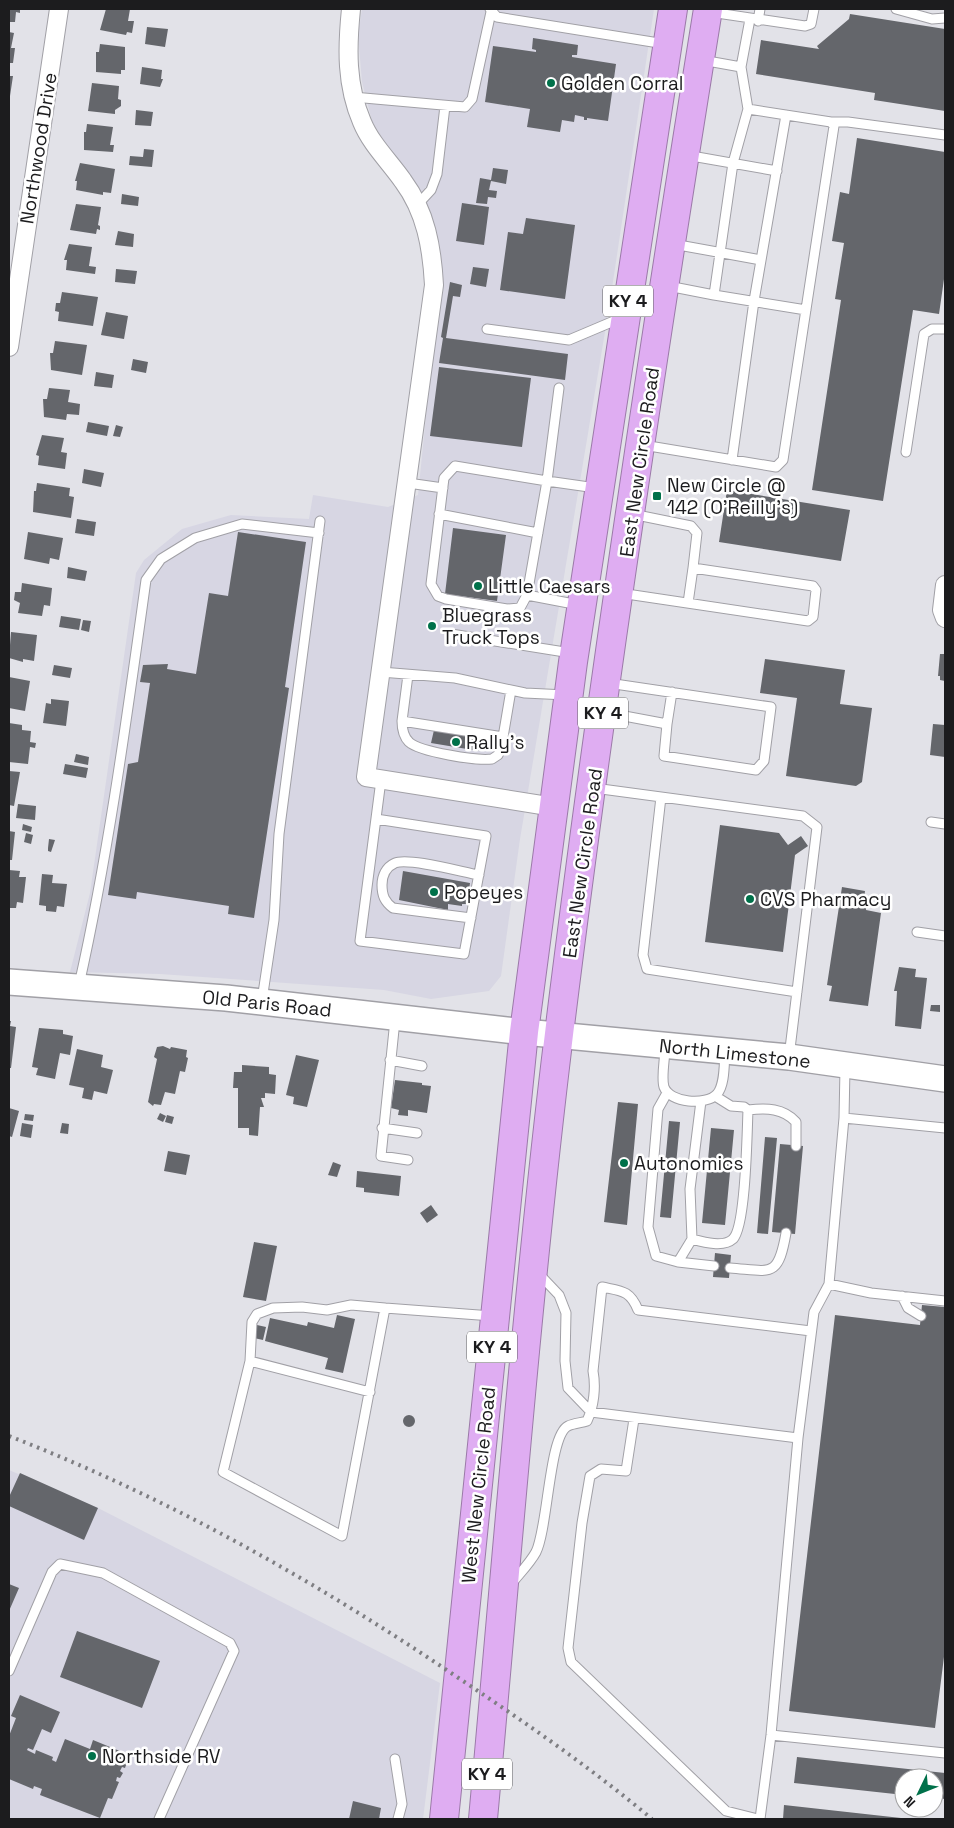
<svg xmlns="http://www.w3.org/2000/svg" width="954" height="1828" font-family="'Space Grotesk',sans-serif">
<rect width="100%" height="100%" fill="#e2e2e8"/>
<!-- built -->
<path fill="#d7d6e3" d="M 362,9 L 654,9 L 609,308 L 520,839 L 501,976 L 489,991 L 431,999 L 384,990 L 160,974 L 70,972 L 90,893 L 136,573 L 144,560 L 182,529 L 231,515 L 309,519 L 313,495 L 388,507 L 418,495 L 439,288 L 427,215 L 372,121 L 362,82 L 358,35 Z
M 9,1470 L 98,1508 L 440,1683 L 423,1819 L 9,1819 Z"/>
<!-- building -->
<path fill="#64666b" d="M 9,9 L 20,9 L 20,13 L 16,12 L 15,22 L 9,22 Z
M 106,9 L 130,9 L 128,21 L 134,21 L 132,33 L 127,32 L 126,35 L 100,30 Z
M 850,14 L 945,29 L 945,111 L 874,100 L 875,93 L 756,74 L 761,40 L 819,49 L 817,46 L 849,19 Z
M 147,27 L 168,29 L 165,47 L 145,44 Z
M 9,32 L 14,33 L 11,48 L 15,48 L 13,63 L 9,63 Z
M 533,38 L 578,45 L 577,55 L 572,55 L 572,57 L 616,64 L 608,121 L 587,118 L 587,120 L 584,120 L 584,117 L 575,115 L 574,122 L 562,120 L 560,132 L 527,127 L 530,109 L 485,102 L 493,46 L 536,52 L 536,50 L 532,49 Z
M 100,44 L 125,47 L 125,70 L 121,70 L 121,74 L 96,72 L 96,52 L 99,52 Z
M 142,67 L 162,70 L 161,79 L 163,79 L 160,87 L 140,84 Z
M 9,76 L 13,76 L 10,96 L 9,96 Z
M 92,83 L 119,86 L 118,99 L 121,100 L 121,106 L 115,110 L 115,114 L 88,111 Z
M 136,110 L 153,112 L 151,126 L 135,125 Z
M 87,124 L 113,127 L 110,145 L 114,145 L 113,152 L 84,150 L 84,132 L 86,132 Z
M 857,138 L 945,152 L 945,272 L 939,314 L 913,310 L 883,501 L 812,490 L 841,300 L 835,299 L 844,243 L 832,241 L 840,192 L 849,194 Z
M 144,149 L 154,150 L 152,167 L 129,165 L 130,156 L 143,157 Z
M 80,163 L 115,169 L 111,193 L 103,192 L 103,195 L 76,190 L 77,181 L 75,181 Z
M 493,168 L 508,170 L 506,184 L 491,181 L 489,190 L 497,191 L 496,198 L 488,197 L 487,204 L 476,203 L 480,178 L 491,180 Z
M 122,194 L 139,197 L 138,206 L 121,204 Z
M 462,203 L 489,207 L 484,245 L 456,241 Z
M 76,204 L 101,207 L 98,225 L 100,226 L 100,230 L 97,229 L 96,234 L 70,230 Z
M 526,218 L 575,225 L 565,299 L 500,290 L 508,232 L 523,234 Z
M 118,231 L 134,234 L 133,247 L 115,245 Z
M 69,244 L 92,247 L 89,266 L 96,267 L 95,274 L 66,270 L 67,260 L 64,260 Z
M 473,267 L 489,269 L 486,287 L 470,284 Z
M 116,269 L 137,271 L 135,284 L 115,282 Z
M 450,282 L 462,285 L 460,297 L 453,296 L 446,338 L 568,354 L 565,380 L 439,363 L 443,338 L 441,337 Z
M 62,292 L 98,297 L 93,326 L 58,321 L 59,312 L 55,311 L 56,303 L 60,303 Z
M 106,312 L 128,316 L 124,339 L 101,335 Z
M 55,341 L 87,345 L 82,375 L 51,370 L 50,353 L 53,353 Z
M 133,359 L 148,362 L 146,373 L 131,370 Z
M 439,367 L 531,378 L 522,447 L 430,436 Z
M 96,372 L 114,375 L 112,388 L 94,386 Z
M 49,388 L 70,390 L 68,402 L 80,404 L 79,415 L 67,414 L 66,420 L 44,417 L 43,399 L 47,399 Z
M 88,422 L 109,426 L 107,436 L 86,432 Z
M 116,425 L 123,427 L 120,437 L 113,436 Z
M 42,435 L 64,438 L 61,452 L 67,453 L 65,469 L 38,465 L 39,456 L 36,455 Z
M 84,469 L 104,473 L 101,487 L 82,483 Z
M 37,483 L 70,488 L 69,496 L 74,497 L 71,518 L 33,512 L 34,491 L 36,491 Z
M 727,490 L 850,510 L 841,561 L 719,542 Z
M 77,519 L 96,522 L 94,536 L 75,533 Z
M 453,528 L 506,535 L 497,601 L 445,594 Z
M 28,532 L 63,538 L 59,560 L 50,558 L 49,564 L 24,559 Z
M 238,532 L 306,542 L 285,687 L 289,688 L 254,918 L 228,914 L 229,906 L 137,892 L 136,899 L 108,895 L 128,764 L 138,762 L 150,683 L 140,682 L 143,665 L 168,664 L 167,669 L 196,674 L 209,593 L 228,596 Z
M 68,567 L 87,571 L 85,581 L 67,578 Z
M 22,583 L 52,588 L 50,606 L 44,605 L 42,616 L 18,613 L 20,603 L 14,600 L 15,592 L 21,592 Z
M 61,616 L 81,619 L 79,630 L 59,627 Z
M 83,620 L 91,621 L 89,632 L 81,630 Z
M 11,632 L 37,635 L 34,661 L 23,659 L 23,662 L 9,658 Z
M 940,654 L 945,654 L 945,681 L 940,680 L 940,676 L 938,676 Z
M 765,659 L 845,670 L 840,704 L 872,708 L 862,782 L 856,786 L 786,776 L 797,698 L 760,693 Z
M 54,665 L 72,668 L 70,678 L 52,675 Z
M 9,677 L 30,681 L 25,711 L 9,708 Z
M 51,699 L 69,701 L 66,726 L 43,723 L 46,703 L 51,704 Z
M 9,723 L 22,725 L 22,730 L 31,731 L 30,742 L 36,743 L 35,748 L 30,747 L 28,764 L 9,762 Z
M 933,724 L 945,725 L 945,757 L 930,755 Z
M 434,730 L 480,734 L 479,751 L 431,743 Z
M 76,754 L 89,757 L 88,765 L 74,762 Z
M 65,764 L 88,768 L 86,778 L 63,774 Z
M 9,771 L 20,772 L 14,806 L 9,805 Z
M 18,804 L 36,806 L 35,820 L 16,818 Z
M 23,824 L 32,827 L 31,832 L 22,830 Z
M 720,825 L 779,833 L 788,845 L 801,836 L 808,846 L 795,855 L 783,952 L 705,942 Z
M 9,831 L 15,832 L 12,860 L 9,860 Z
M 26,833 L 33,835 L 31,844 L 24,842 Z
M 49,839 L 55,840 L 51,852 L 48,851 L 48,848 Z
M 9,870 L 20,871 L 19,877 L 26,877 L 23,903 L 17,902 L 16,908 L 9,908 Z
M 403,871 L 470,883 L 467,904 L 462,904 L 462,906 L 448,904 L 448,910 L 399,900 Z
M 42,874 L 53,875 L 52,883 L 67,884 L 64,907 L 57,906 L 56,912 L 46,911 L 46,906 L 39,905 Z
M 842,887 L 865,891 L 863,906 L 866,906 L 866,910 L 881,913 L 868,1006 L 829,1001 L 832,986 L 827,985 Z
M 899,967 L 916,969 L 915,977 L 927,978 L 921,1029 L 895,1026 L 897,991 L 894,991 Z
M 931,1005 L 940,1005 L 940,1012 L 930,1011 Z
M 9,1021 L 11,1021 L 10,1026 L 16,1027 L 11,1068 L 9,1068 Z
M 39,1028 L 63,1030 L 63,1034 L 73,1036 L 70,1055 L 60,1053 L 55,1079 L 36,1075 L 38,1068 L 32,1067 Z
M 163,1046 L 170,1049 L 171,1047 L 187,1050 L 186,1057 L 188,1058 L 185,1072 L 180,1071 L 175,1094 L 165,1092 L 161,1105 L 154,1104 L 153,1106 L 148,1102 L 157,1059 L 154,1057 L 157,1047 Z
M 77,1049 L 103,1055 L 101,1067 L 113,1070 L 107,1094 L 94,1091 L 92,1100 L 82,1098 L 84,1088 L 69,1085 Z
M 296,1055 L 319,1060 L 307,1107 L 293,1104 L 294,1097 L 286,1095 Z
M 242,1065 L 269,1067 L 269,1074 L 276,1075 L 275,1094 L 265,1093 L 265,1098 L 261,1098 L 264,1107 L 260,1107 L 258,1136 L 249,1135 L 249,1128 L 238,1128 L 238,1088 L 233,1088 L 234,1072 L 242,1072 Z
M 395,1080 L 422,1083 L 422,1085 L 431,1086 L 427,1113 L 408,1110 L 408,1116 L 398,1115 L 399,1110 L 391,1108 Z
M 618,1102 L 638,1104 L 627,1225 L 604,1222 Z
M 9,1108 L 19,1111 L 12,1137 L 9,1136 Z
M 160,1113 L 166,1116 L 163,1122 L 157,1119 Z
M 25,1114 L 34,1115 L 33,1121 L 24,1120 Z
M 167,1115 L 174,1117 L 172,1124 L 165,1122 Z
M 669,1121 L 680,1122 L 671,1218 L 660,1217 Z
M 22,1123 L 33,1125 L 31,1138 L 20,1136 Z
M 62,1123 L 69,1124 L 68,1134 L 60,1133 Z
M 711,1128 L 734,1130 L 725,1225 L 702,1223 Z
M 765,1137 L 777,1138 L 768,1234 L 757,1233 Z
M 780,1144 L 803,1146 L 795,1234 L 772,1232 Z
M 168,1151 L 190,1155 L 186,1175 L 164,1171 Z
M 333,1162 L 341,1165 L 337,1177 L 328,1175 Z
M 357,1171 L 401,1176 L 399,1196 L 364,1192 L 364,1188 L 356,1187 Z
M 431,1205 L 438,1215 L 427,1223 L 420,1213 Z
M 254,1242 L 277,1246 L 266,1301 L 243,1297 Z
M 715,1253 L 731,1255 L 729,1278 L 713,1277 Z
M 922,1305 L 945,1307 L 945,1649 L 935,1728 L 789,1711 L 835,1315 L 920,1325 Z
M 337,1315 L 355,1319 L 343,1373 L 325,1369 L 328,1358 L 265,1341 L 270,1318 L 307,1326 L 308,1322 L 334,1328 Z
M 257,1325 L 266,1327 L 263,1340 L 254,1338 Z
M403 1421a6 6 0 1 1 12 0a6 6 0 1 1-12 0Z
M 20,1473 L 98,1508 L 84,1540 L 9,1506 L 9,1497 Z
M 9,1584 L 19,1588 L 9,1611 Z
M 77,1631 L 160,1661 L 142,1708 L 60,1677 Z
M 20,1695 L 60,1712 L 51,1733 L 42,1729 L 33,1750 L 28,1748 L 27,1750 L 35,1754 L 36,1750 L 53,1757 L 52,1760 L 56,1762 L 65,1739 L 90,1749 L 93,1740 L 127,1754 L 124,1761 L 127,1762 L 125,1768 L 122,1767 L 120,1771 L 123,1773 L 120,1778 L 117,1777 L 116,1781 L 119,1782 L 112,1799 L 108,1798 L 100,1818 L 40,1795 L 42,1789 L 34,1786 L 33,1789 L 9,1779 L 9,1736 L 16,1718 L 11,1716 Z
M 797,1757 L 945,1773 L 945,1799 L 934,1798 L 934,1778 L 904,1778 L 904,1795 L 794,1783 Z
M 353,1801 L 381,1808 L 379,1819 L 349,1819 Z
M 784,1805 L 901,1818 L 901,1819 L 783,1819 Z"/>
<g fill="none" stroke-linecap="round" stroke-linejoin="round">
<defs>
<path id="lane" d="M 490,9 L 497,17 L 665,44
M 896,9 L 932,19 L 945,18
M 710,12 L 805,26 L 811,24 L 814,9
M 758,21 L 760,9
M 702,60 L 741,67
M 353,97 L 465,107 L 472,99 L 491,12
M 748,109 L 741,67 L 750,19
M 831,122 L 848,122 L 945,135
M 686,155 L 777,171
M 418,204 L 431,190 L 437,174 L 445,106
M 673,244 L 761,260
M 668,286 L 714,295
M 487,329 L 569,340 L 621,318
M 643,445 L 776,467 L 783,460 L 834,126 L 831,122 L 748,109 L 733,163 L 714,295 L 806,310
M 906,452 L 924,334 L 932,329 L 945,329
M 732,460 L 754,301 L 786,115
M 408,483 L 443,488
M 439,514 L 538,533
M 632,514 L 691,526 L 697,533 L 693,568
M 620,593 L 808,621 L 813,617 L 816,590 L 813,586 L 693,568 L 688,603
M 527,595 L 520,608 L 507,609 L 446,599 L 438,596 L 431,584 L 444,478 L 455,466 L 547,481 L 559,388
M 579,605 L 527,595 L 547,481 L 596,488
M 451,634 L 571,653
M 381,672 L 455,678 L 525,693 L 566,695
M 408,675 L 402,721 L 503,737
M 603,712 L 667,724 L 664,756 L 756,770 L 764,761 L 771,707 L 608,683
M 402,721 C 402,729 403,736 409,742 C 420,752 477,761 492,759 L 498,755 L 501,749 L 511,690
M 667,724 L 672,692
M 594,788 L 803,816 L 817,827 L 789,1057
M 661,797 L 643,955 L 647,969 L 797,992
M 376,819 L 486,836 L 464,954 L 360,941 L 381,780
M 931,822 L 945,824
M 471,918 L 393,908 C 385,902 382,896 382,885 C 382,876 386,867 395,863 C 408,857 462,872 479,875
M 917,932 L 945,936
M 79,985 C 109,851 127,716 146,580 L 161,559 L 195,538 L 242,524 L 319,533
M 262,1000 L 274,920 L 279,834 L 320,521
M 395,1020 L 381,1156 L 408,1160
M 665,1048 C 665,1059 661,1077 664,1087 C 670,1103 706,1106 717,1094 C 725,1085 724,1064 725,1052
M 390,1060 L 422,1066
M 845,1068 L 844,1118 L 945,1128
M 667,1093 L 658,1109 L 648,1227 L 656,1256 L 678,1262 L 692,1239 C 703,1242 723,1248 733,1239 C 746,1226 747,1132 748,1110 L 744,1107 L 731,1106 L 715,1096
M 748,1110 C 767,1108 783,1108 796,1122 L 796,1146
M 382,1128 L 417,1133
M 692,1239 L 690,1189 L 701,1101
M 678,1262 L 714,1266
M 730,1268 C 771,1271 778,1279 786,1233
M 538,1273 L 559,1295 L 566,1313 L 565,1361 L 568,1388 L 591,1412 L 798,1438 L 814,1312 L 829,1284 L 871,1293 L 945,1301
M 829,1284 L 844,1118
M 902,1296 L 908,1308 L 921,1316
M 250,1361 L 252,1322 L 257,1314 L 273,1308 L 302,1307 L 327,1310 L 351,1305 L 385,1308
M 370,1392 L 250,1361 L 223,1472 L 342,1536 L 385,1308 L 492,1316
M 634,1419 L 626,1471 L 601,1469 L 590,1476 L 582,1523 L 568,1648 L 571,1662 L 726,1811 L 758,1819
M 512,1583 C 520,1573 530,1563 536,1552 C 548,1528 549,1435 568,1426 C 574,1423 581,1423 587,1421 C 594,1406 596,1387 593,1371 L 602,1287 C 621,1291 630,1290 638,1310 L 811,1331
M 9,1671 L 52,1572 L 60,1564 L 103,1573 L 230,1643 L 234,1651 L 159,1819
M 771,1735 L 945,1753
M 395,1759 L 402,1804 L 398,1819
M 760,1819 L 771,1735 L 798,1438"/>
<path id="street" d="M 351,9 C 347,48 346,85 362,122 C 371,144 389,161 403,181 C 426,212 432,248 434,285 L 366,777 L 554,807
M 9,347 L 59,9
M 945,585 L 942,610 L 945,618"/>
<path id="secondary" d="M 9,982 L 226,998 L 524,1032 L 789,1057 L 945,1079"/>
<path id="highway" d="M 444,1819 L 524,1032 L 573,662 L 673,9
M 483,1819 C 507,1558 527,1295 559,1034 C 601,692 653,350 708,9"/>
</defs>
<!-- lane casing -->
<use href="#lane" stroke="#a1a0a6" stroke-width="11"/>
<!-- street casing -->
<use href="#street" stroke="#a1a0a6" stroke-width="20"/>
<!-- secondary casing -->
<use href="#secondary" stroke="#a1a0a6" stroke-width="28"/>
<!-- highway casing -->
<use href="#highway" stroke="#9b7aa8" stroke-width="30"/>
<!-- lane -->
<use href="#lane" stroke="#fff" stroke-width="9"/>
<!-- street -->
<use href="#street" stroke="#fff" stroke-width="18"/>
<!-- secondary -->
<use href="#secondary" stroke="#fff" stroke-width="25"/>
<!-- highway -->
<use href="#highway" stroke="#dfadf2" stroke-width="28"/>
<!-- rail -->
<path stroke="#7e7e82" stroke-width="4" stroke-dasharray="2.5 5" stroke-linecap="butt" d="M 9,1436 C 171,1499 317,1582 460,1679 C 526,1723 591,1768 652,1819"/>
</g>
<!-- markers -->
<g fill="#00714a" stroke="#fff" stroke-width="2">
<circle cx="551" cy="83" r="5"/>
<rect x="652" y="491" width="10" height="10" rx="2.5"/>
<circle cx="478" cy="586" r="5"/>
<circle cx="432" cy="626" r="5"/>
<circle cx="456" cy="742" r="5"/>
<circle cx="434" cy="892" r="5"/>
<circle cx="750" cy="899" r="5"/>
<circle cx="624" cy="1163" r="5"/>
<circle cx="92" cy="1756" r="5"/>
</g>
<g text-anchor="middle" stroke-width="5" stroke-linejoin="round" paint-order="stroke">
<!-- shield labels -->
<g fill="#fff" stroke="#606062" stroke-width="1">
<rect x="603" y="285.5" width="50" height="31" rx="4"/>
<rect x="578" y="697.5" width="50" height="31" rx="4"/>
<rect x="467" y="1331.5" width="50" height="31" rx="4"/>
<rect x="462" y="1758.5" width="50" height="31" rx="4"/>
</g>
<g font-size="18" font-weight="bold" fill="#1c1c1e">
<text x="628" y="307">KY 4</text>
<text x="603" y="719">KY 4</text>
<text x="492" y="1353">KY 4</text>
<text x="487" y="1780">KY 4</text>
</g>
<!-- poi labels -->
<g font-size="19" fill="#1c1c1e" stroke="#fff" text-anchor="start">
<text x="561" y="90">Golden Corral</text>
<text x="667" y="492">New Circle @<tspan x="667" dy="22">142 (O'Reilly's)</tspan></text>
<text x="488" y="593">Little Caesars</text>
<text x="442" y="622">Bluegrass<tspan x="442" dy="22">Truck Tops</tspan></text>
<text x="466" y="749">Rally's</text>
<text x="444" y="899">Popeyes</text>
<text x="760" y="906">CVS Pharmacy</text>
<text x="634" y="1170">Autonomics</text>
<text x="102" y="1763">Northside RV</text>
</g>
<!-- street labels -->
<g font-size="19" fill="#1c1c1e" stroke="#fff">
<text transform="translate(38 148) rotate(-81)" y="7">Northwood Drive</text>
<text transform="translate(639 462) rotate(-82)" y="7">East New Circle Road</text>
<text transform="translate(582 863) rotate(-82)" y="7">East New Circle Road</text>
<text transform="translate(267 1003) rotate(6)" y="7">Old Paris Road</text>
<text transform="translate(735 1053) rotate(6)" y="7">North Limestone</text>
<text transform="translate(478 1485) rotate(-84)" y="7">West New Circle Road</text>
</g>
</g>
<!-- border -->
<rect width="954" height="1828" fill="none" stroke="#1c1c1e" stroke-width="20"/>
<!-- north arrow -->
<g transform="translate(919 1793) rotate(227)"><circle r="24" fill="#ffffff" stroke="#a4a4a5"/>
<path d="M0-4L9 19L0 12L-9 19Z" fill="#00714a"/>
<text y="-8" font-size="14" font-weight="bold" text-anchor="middle" fill="#1c1c1e">N</text>
</g>
</svg>
